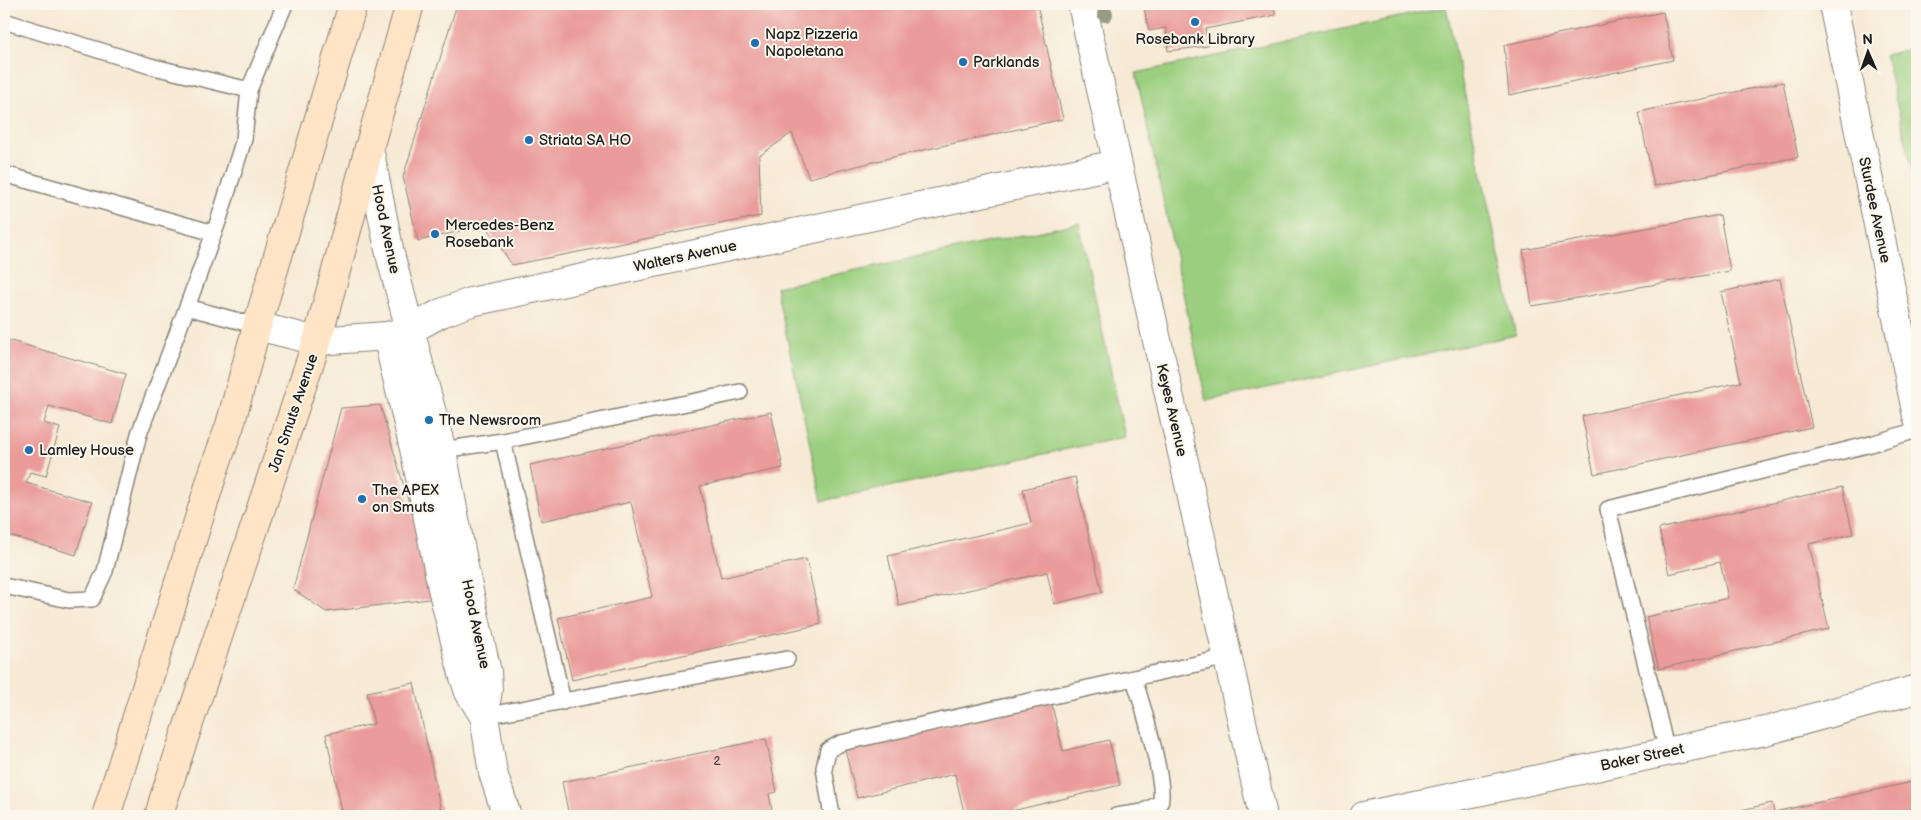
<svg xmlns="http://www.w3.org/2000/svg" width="1921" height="820" font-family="'Balsamiq Sans',sans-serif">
<rect width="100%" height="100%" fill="#fbf7ec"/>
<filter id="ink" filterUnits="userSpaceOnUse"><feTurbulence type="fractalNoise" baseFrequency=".02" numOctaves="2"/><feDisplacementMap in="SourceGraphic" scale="10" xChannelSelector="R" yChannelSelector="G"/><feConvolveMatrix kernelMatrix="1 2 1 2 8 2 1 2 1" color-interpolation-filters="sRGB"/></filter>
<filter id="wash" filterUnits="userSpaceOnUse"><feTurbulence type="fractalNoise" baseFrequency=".0096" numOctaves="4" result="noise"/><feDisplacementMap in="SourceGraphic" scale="20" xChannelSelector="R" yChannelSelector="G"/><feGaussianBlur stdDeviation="1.12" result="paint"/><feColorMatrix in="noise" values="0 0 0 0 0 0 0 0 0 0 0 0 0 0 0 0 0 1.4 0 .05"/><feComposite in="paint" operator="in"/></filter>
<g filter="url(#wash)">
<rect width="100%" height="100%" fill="#f7ead5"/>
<!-- green -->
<path fill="#9bcf7f" stroke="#5c764e" d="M 1446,7 L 1516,335 L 1206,401 L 1136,73 Z
M 1917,47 L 1917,189 L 1885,55 Z
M 1079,223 L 1125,437 L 822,501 L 776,287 Z"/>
<g id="blocks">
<!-- building -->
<path fill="#ea9b9a" d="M 457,4 L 1037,4 L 1063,119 L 897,156 L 809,178 L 792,133 L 759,156 L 761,216 L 512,265 L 486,225 L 418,241 L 403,177 Z
M 1143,4 L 1273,4 L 1276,15 L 1205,29 L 1208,46 L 1168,51 L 1166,28 L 1149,31 Z
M 1482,4 L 1495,4 L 1495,5 L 1483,7 Z
M 1663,12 L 1673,60 L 1509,95 L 1504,45 Z
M 1783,82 L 1798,157 L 1654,186 L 1639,112 Z
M 1720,215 L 1730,271 L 1532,306 L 1523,250 Z
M 1780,279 L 1812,427 L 1594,474 L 1582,416 L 1741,382 L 1721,292 Z
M 4,339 L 126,374 L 112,424 L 49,406 L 44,423 L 60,428 L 46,476 L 30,472 L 26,483 L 92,502 L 76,555 L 4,534 Z
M 380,405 L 437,598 L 326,612 L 293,589 L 341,408 Z
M 771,412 L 783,468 L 700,486 L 721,578 L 806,559 L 821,624 L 572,680 L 558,618 L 652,597 L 631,502 L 541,521 L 530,465 Z
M 1075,477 L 1102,592 L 1054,604 L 1047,572 L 899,606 L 888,556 L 1031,523 L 1023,489 Z
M 1842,487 L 1853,534 L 1809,544 L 1829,629 L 1659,669 L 1646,617 L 1728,598 L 1720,562 L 1669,574 L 1659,529 Z
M 414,683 L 442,816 L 343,816 L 326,734 L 374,724 L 367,692 Z
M 1051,701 L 1063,751 L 1109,740 L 1120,785 L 991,816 L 965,816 L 955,774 L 857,798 L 845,750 Z
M 766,739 L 777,792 L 769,794 L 773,816 L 717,816 L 716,813 L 703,816 L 569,816 L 562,782 Z
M 1917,781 L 1917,816 L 1715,816 L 1772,803 L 1774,812 Z"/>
</g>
</g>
<g filter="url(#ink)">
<use href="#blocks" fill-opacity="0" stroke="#8a8378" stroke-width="1"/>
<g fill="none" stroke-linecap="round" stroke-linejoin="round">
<defs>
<path id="lane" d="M 4,21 L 150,66 L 249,90 L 244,139 L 219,219 L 187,307
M 249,90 L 285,4
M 4,174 L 214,233
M 503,441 L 563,702
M 435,451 L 503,441 L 740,392
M 4,586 L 69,600 L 92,599 L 105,571 L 139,434 L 187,307 L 257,326
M 484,716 L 787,659
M 1667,752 L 1608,509 L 1871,444 L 1917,430
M 832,816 L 824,768 L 828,750 L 841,743 L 1228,657
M 1116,816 L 1143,812 L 1160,803 C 1167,786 1141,700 1134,679"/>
<path id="street" d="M 1082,4 L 1263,816
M 1833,4 L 1917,416
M 369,148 L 390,254 L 442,451 L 467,582 L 487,672 L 488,689 L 484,716 L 493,773 L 507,816
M 257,326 L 317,341 L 387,336 L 410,330 L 441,313 L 471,302 L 1117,164
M 387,336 L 415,453 L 442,588 L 463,674 L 469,692 L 484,716
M 1364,816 L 1765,731 L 1917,689"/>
<path id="secondary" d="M 106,816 L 215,467 L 230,425 L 257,326 L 353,4
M 159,816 L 164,798 L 317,341 L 369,148 L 410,4"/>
</defs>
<!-- lane casing -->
<use href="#lane" stroke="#8a8378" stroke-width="18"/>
<!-- street casing -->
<use href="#street" stroke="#8a8378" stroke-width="30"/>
<!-- secondary casing -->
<use href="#secondary" stroke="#8a8378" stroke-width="30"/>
<!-- lane -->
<use href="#lane" stroke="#fff" stroke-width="15"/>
<!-- street -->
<use href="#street" stroke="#fff" stroke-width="28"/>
<!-- secondary -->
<use href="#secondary" stroke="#ffe4c6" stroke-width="28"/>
</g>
<!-- trees -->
<circle fill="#979b82" cx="1105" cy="14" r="8"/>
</g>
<!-- markers -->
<g fill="#1f6fb2" stroke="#fbf7ec" stroke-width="2">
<circle cx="1195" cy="22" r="5"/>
<circle cx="755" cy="43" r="5"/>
<circle cx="963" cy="62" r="5"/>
<circle cx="529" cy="140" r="5"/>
<circle cx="435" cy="234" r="5"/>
<circle cx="429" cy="420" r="5"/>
<circle cx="29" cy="450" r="5"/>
<circle cx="362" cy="499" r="5"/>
</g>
<g text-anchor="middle" stroke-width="4" stroke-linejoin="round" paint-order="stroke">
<!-- number labels -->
<g font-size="12" fill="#503c3c">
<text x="717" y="765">2</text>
</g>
<!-- poi labels -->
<g font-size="15" fill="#1c1c1c" stroke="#fbf7ec" text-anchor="start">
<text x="765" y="39">Napz Pizzeria<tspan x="765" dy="17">Napoletana</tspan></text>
<text x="1195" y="44" text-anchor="middle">Rosebank Library</text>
<text x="973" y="67">Parklands</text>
<text x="539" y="145">Striata SA HO</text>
<text x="445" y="230">Mercedes-Benz<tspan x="445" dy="17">Rosebank</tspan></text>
<text x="439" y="425">The Newsroom</text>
<text x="39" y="455">Lamley House</text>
<text x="372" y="495">The APEX<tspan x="372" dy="17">on Smuts</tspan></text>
</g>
<!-- street labels -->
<g font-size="15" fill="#1c1c1c" stroke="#fbf7ec">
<text transform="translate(1875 210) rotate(78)" y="5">Sturdee Avenue</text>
<text transform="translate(386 229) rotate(78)" y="5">Hood Avenue</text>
<text transform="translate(685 256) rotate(-12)" y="5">Walters Avenue</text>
<text transform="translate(1172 410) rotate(77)" y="5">Keyes Avenue</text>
<text transform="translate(293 413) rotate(-71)" y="5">Jan Smuts Avenue</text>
<text transform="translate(476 624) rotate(78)" y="5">Hood Avenue</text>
<text transform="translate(1642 757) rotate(-12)" y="5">Baker Street</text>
</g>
</g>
<!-- margin -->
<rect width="1921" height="820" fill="none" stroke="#fbf7ec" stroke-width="20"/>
<!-- north arrow -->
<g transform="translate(1868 52) rotate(358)" stroke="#fbf7ec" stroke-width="4" paint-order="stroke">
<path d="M0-4L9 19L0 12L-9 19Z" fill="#1c1c1c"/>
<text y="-8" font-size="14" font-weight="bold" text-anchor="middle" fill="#1c1c1c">N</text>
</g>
</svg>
